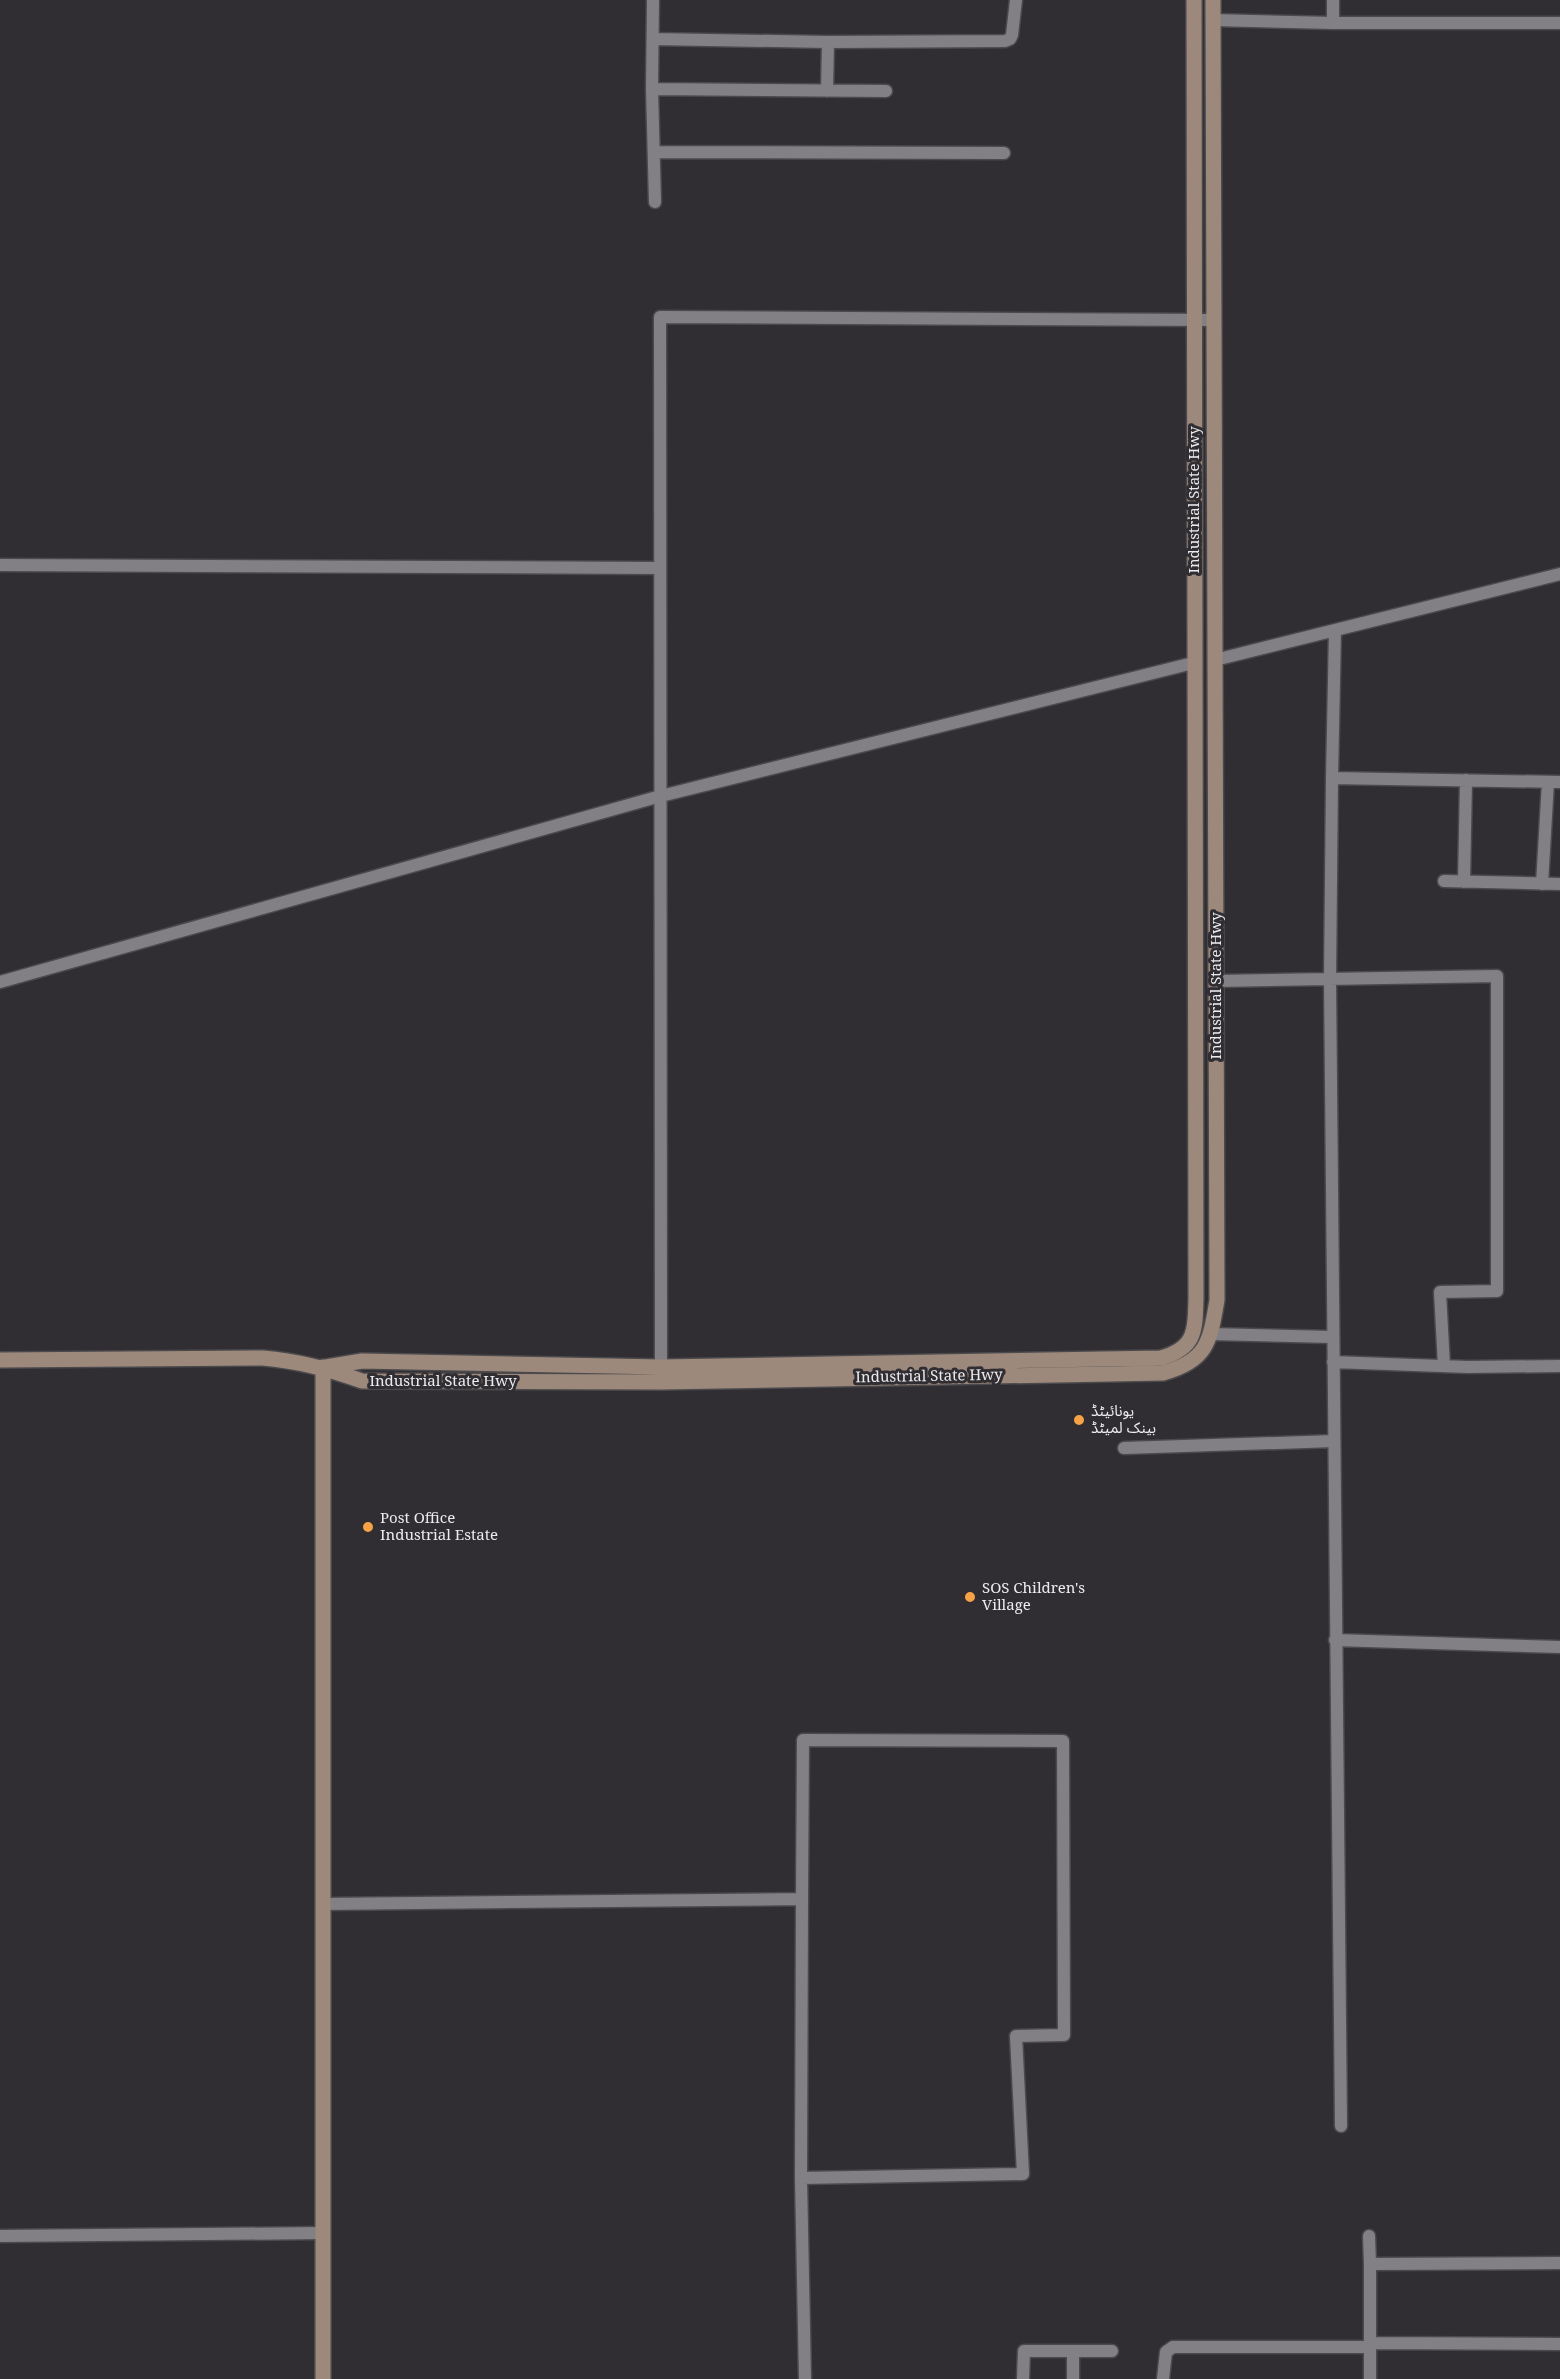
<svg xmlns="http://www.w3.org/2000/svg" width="1560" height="2379" font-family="'Noto Serif','Noto Sans Arabic',serif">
<rect width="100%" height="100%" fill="#302e32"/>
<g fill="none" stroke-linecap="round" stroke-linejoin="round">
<defs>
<path id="street" d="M 653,0 L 652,89 L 655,202
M 1333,0 L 1333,23
M 1213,20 L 1333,23 L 1560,23
M 653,39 L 828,42 L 1005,41 L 1010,39 L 1012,35 L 1016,0
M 652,89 L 886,91
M 827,91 L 828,42
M 654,152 L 1004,153
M 0,565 L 659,568
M 1335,631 L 1332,778 L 1560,782
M 1215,660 L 1560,574
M 1332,778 L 1330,980 L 1341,2126
M 1444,881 L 1560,884
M 1464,882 L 1466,780
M 1542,884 L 1548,782
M 1216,981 L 1497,976 L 1497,1291 L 1440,1292 L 1444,1366
M 0,982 L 657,797 L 1193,663
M 1211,1334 L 1332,1337
M 1333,1362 L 1468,1367 L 1560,1366
M 661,1375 L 660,317 L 1212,320
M 1124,1448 L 1334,1441
M 1335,1640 L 1560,1647
M 323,1904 L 802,1899 L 803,1740 L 1063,1741 L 1064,2035 L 1016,2036 L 1023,2174 L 801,2178 L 802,1899
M 801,2178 L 805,2379
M 0,2236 L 323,2233
M 1369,2236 L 1370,2264
M 1370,2343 L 1560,2344
M 1023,2379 L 1024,2351 L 1073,2351
M 1073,2379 L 1073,2351 L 1112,2351
M 1163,2379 L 1166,2352 L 1173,2347 L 1370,2347
M 1370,2379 L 1370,2264 L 1560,2263"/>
<path id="secondary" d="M 0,1360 L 263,1358 C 298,1361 329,1369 362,1381 L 661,1382 L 1163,1373 C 1207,1361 1210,1342 1217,1300 L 1213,0
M 326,1367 L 362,1361 L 661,1367 L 1161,1358 C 1196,1348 1195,1331 1196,1298 L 1194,0
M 323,2379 L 323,1367"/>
</defs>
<!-- street casing -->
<use href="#street" stroke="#4b494c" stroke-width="15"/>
<!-- secondary casing -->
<use href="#secondary" stroke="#4b494c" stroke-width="18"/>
<!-- street -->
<use href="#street" stroke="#828084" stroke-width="12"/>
<!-- secondary -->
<use href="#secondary" stroke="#9c897c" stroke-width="15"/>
</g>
<!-- markers -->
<g fill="#f6a247" stroke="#302e32" stroke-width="2">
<circle cx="1079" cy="1420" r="6"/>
<circle cx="368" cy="1527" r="6"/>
<circle cx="970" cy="1597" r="6"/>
</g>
<g text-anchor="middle" stroke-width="6" stroke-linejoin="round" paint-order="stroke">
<!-- street labels -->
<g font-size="15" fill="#ebeaec" stroke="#302e32">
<text transform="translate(1194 500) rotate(-90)" y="5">Industrial State Hwy</text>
<text transform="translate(1216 986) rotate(-90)" y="5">Industrial State Hwy</text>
<text transform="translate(929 1376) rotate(-1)" y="5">Industrial State Hwy</text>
<text x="443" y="1386">Industrial State Hwy</text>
</g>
<!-- poi labels -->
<g font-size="15" fill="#ebeaec" stroke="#302e32" text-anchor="start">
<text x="1091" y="1416">یونائیٹڈ<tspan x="1091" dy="17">بینک لمیٹڈ</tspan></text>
<text x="380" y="1523">Post Office<tspan x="380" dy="17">Industrial Estate</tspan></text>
<text x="982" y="1593">SOS Children's<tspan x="982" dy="17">Village</tspan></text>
</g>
</g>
</svg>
